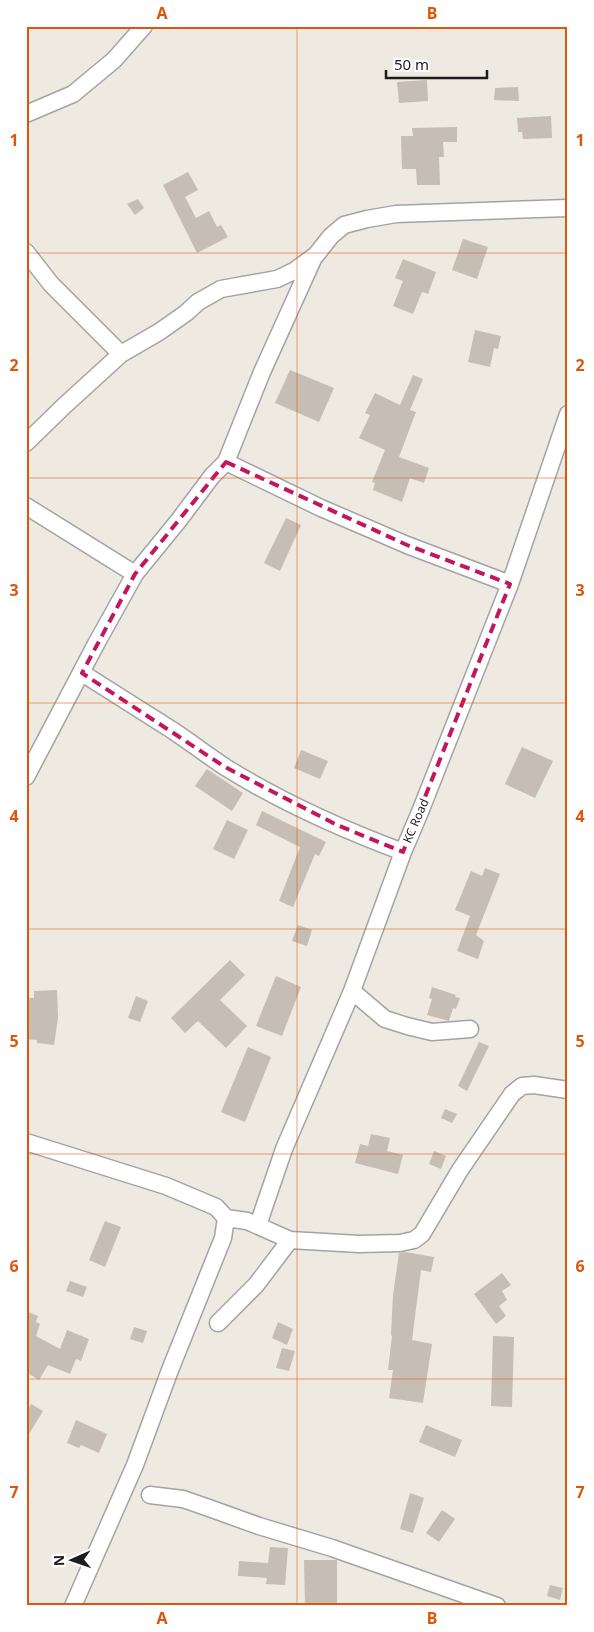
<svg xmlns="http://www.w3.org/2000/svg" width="594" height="1632" font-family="'Noto Sans',sans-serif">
<rect width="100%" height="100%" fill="#eeeae1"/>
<!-- building -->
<path fill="#c6bdb4" d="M 427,80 L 428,101 L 399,103 L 397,82 Z
M 518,87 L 519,101 L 494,100 L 495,88 Z
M 551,116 L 552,138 L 523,139 L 522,132 L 518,132 L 517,118 Z
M 457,127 L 457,142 L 443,142 L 444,157 L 439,157 L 440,185 L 417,185 L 416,169 L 402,169 L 401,136 L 413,136 L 412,128 Z
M 188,172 L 198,190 L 185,197 L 196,218 L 209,211 L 217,227 L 221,225 L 228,237 L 197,253 L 163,185 Z
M 138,199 L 144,208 L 135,215 L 127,204 Z
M 463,239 L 488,247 L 477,279 L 452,270 Z
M 403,259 L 436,272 L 428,294 L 422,292 L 413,314 L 393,306 L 403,281 L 395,278 Z
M 475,330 L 501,336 L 498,349 L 494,348 L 490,367 L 468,362 Z
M 290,370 L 334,388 L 319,422 L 275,403 Z
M 413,375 L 423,379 L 410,410 L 416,412 L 399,457 L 429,468 L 424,483 L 410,478 L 402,502 L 373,490 L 375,483 L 372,482 L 385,450 L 359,438 L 370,415 L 365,413 L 375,393 L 400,405 Z
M 286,518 L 301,525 L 280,571 L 264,563 Z
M 522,747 L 553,761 L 535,798 L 505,784 Z
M 301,750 L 328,761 L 320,779 L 294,768 Z
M 207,769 L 243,793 L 232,811 L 195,786 Z
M 262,811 L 326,842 L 319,856 L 315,854 L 293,907 L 279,901 L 300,847 L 256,825 Z
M 227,820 L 248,830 L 234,859 L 213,849 Z
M 485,868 L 500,874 L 476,935 L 484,941 L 478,959 L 457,951 L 470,916 L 455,910 L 471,871 L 482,876 Z
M 298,925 L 312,930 L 307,946 L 292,941 Z
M 230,960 L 245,975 L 220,1000 L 247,1026 L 226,1048 L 198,1021 L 185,1033 L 171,1018 Z
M 276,976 L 301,987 L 282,1036 L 256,1026 Z
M 432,987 L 456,995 L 455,997 L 460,998 L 456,1009 L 453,1008 L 449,1021 L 427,1015 L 432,999 L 429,998 Z
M 57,990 L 58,1018 L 54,1045 L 37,1043 L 37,1040 L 26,1039 L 26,998 L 34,998 L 34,991 Z
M 136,996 L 148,1001 L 140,1022 L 128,1018 Z
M 479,1042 L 489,1046 L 467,1091 L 458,1086 Z
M 248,1047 L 271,1057 L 245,1122 L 221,1112 Z
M 445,1109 L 457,1114 L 452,1123 L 441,1118 Z
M 371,1134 L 390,1138 L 387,1151 L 403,1155 L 398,1174 L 355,1163 L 360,1144 L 368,1146 Z
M 434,1151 L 446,1156 L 441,1169 L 429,1164 Z
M 105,1221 L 121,1227 L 105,1267 L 89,1260 Z
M 405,1252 L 434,1257 L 431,1272 L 421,1270 L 412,1340 L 432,1344 L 423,1403 L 389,1398 L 393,1370 L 388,1370 L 392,1336 L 391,1335 L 393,1295 L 399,1253 Z
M 502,1273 L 511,1285 L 502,1291 L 507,1300 L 499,1306 L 506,1316 L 496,1324 L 474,1294 Z
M 70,1281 L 87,1287 L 83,1297 L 66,1291 Z
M 26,1311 L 38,1316 L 36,1322 L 40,1324 L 36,1336 L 60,1349 L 67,1330 L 89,1339 L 81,1361 L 76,1359 L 70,1374 L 48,1365 L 39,1380 L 26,1372 Z
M 278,1322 L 293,1329 L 287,1345 L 272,1338 Z
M 134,1327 L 147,1331 L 143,1343 L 130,1339 Z
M 493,1336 L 514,1337 L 512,1407 L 491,1406 Z
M 282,1348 L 295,1351 L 289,1371 L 276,1368 Z
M 31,1404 L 43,1411 L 26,1439 L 26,1412 Z
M 76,1420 L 107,1434 L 99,1453 L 81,1445 L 79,1448 L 67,1443 Z
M 426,1425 L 462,1440 L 455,1457 L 419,1442 Z
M 410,1493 L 424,1498 L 413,1533 L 400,1529 Z
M 442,1510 L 455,1519 L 439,1542 L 426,1533 Z
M 270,1547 L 288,1548 L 285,1585 L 266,1584 L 267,1578 L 238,1576 L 239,1561 L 268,1563 Z
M 304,1560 L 337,1560 L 337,1606 L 305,1606 Z
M 550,1585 L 563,1588 L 560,1600 L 547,1596 Z"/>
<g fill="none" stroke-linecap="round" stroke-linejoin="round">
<defs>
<path id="minor" d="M 26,114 L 73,94 L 114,60 L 144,26
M 26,252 L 51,284 L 121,354
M 26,443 L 64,406 L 121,354 L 159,332 L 186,313 L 198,302 L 221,289 L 277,279 L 294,271 L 316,255 L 331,236 L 344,225 L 367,219 L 396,214 L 568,208
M 226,462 L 321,508 L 407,545 L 510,584
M 26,506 L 135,574
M 82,673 C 112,692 142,711 172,730 C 190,742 207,755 225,767 C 278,800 344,830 403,852
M 26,777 L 96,644 L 135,574 L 179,520 L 212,476 L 226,462 L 262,372 L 314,257
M 352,991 L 385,1019 L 407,1026 L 432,1032 L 470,1029
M 26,1142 L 166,1186 L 216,1207 L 226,1218 L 223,1238 L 170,1370 L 135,1465 L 73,1606
M 226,1218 L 247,1221 L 290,1240 L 359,1244 L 400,1243 L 414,1240 L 422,1234 L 460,1170 L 512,1094 L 522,1086 L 534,1085 L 568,1090
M 258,1225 L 284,1149 L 352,991 L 403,852 L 420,812 L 510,584 L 568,414
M 218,1323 L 256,1285 L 290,1240
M 150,1495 L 183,1499 L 209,1508 L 259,1526 L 332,1548 L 497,1606"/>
</defs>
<!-- minor casing -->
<use href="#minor" stroke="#a3a3a3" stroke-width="19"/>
<!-- minor -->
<use href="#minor" stroke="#fff" stroke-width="16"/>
</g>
<!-- marked area -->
<path fill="none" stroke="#c2185b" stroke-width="4" stroke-dasharray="10 6" stroke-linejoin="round" d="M 226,462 L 407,545 L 510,584 L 403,852 L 337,825 L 225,767 L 82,673 L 135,574 Z"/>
<!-- grid -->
<path fill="none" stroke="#de560d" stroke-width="1" stroke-opacity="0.55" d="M 297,26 L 297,1606M 26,253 L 568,253M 26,478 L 568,478M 26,703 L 568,703M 26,929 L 568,929M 26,1154 L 568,1154M 26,1379 L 568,1379"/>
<g text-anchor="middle" stroke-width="4" stroke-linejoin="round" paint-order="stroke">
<!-- street labels -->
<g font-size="12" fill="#1c1c1c" stroke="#fff">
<text transform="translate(416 821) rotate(-67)" y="4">KC Road</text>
</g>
</g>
<!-- border -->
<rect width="594" height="1632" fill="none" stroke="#ffffff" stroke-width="55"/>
<!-- north arrow -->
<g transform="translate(72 1560) rotate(268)" stroke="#ffffff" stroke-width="4" paint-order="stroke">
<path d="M0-4L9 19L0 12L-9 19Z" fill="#1c1c1c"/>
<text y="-8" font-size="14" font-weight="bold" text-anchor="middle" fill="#1c1c1c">N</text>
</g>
<!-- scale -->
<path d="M386 70v8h101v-8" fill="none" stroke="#1c1c1c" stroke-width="2.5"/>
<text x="394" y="70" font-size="15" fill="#1c1c1c" stroke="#ffffff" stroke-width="4" paint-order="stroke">50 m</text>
<rect x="28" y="28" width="538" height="1576" fill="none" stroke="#de560d" stroke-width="2"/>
<g font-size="16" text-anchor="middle" font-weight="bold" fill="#de560d">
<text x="162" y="19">A</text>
<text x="432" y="19">B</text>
<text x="14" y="146">1</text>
<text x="580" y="146">1</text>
<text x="14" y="371">2</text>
<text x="580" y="371">2</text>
<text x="14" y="596">3</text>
<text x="580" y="596">3</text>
<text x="14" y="822">4</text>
<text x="580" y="822">4</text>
<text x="14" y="1047">5</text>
<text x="580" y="1047">5</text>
<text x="14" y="1272">6</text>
<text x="580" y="1272">6</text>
<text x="14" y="1498">7</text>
<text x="580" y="1498">7</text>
<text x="162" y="1624">A</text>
<text x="432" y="1624">B</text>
</g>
</svg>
